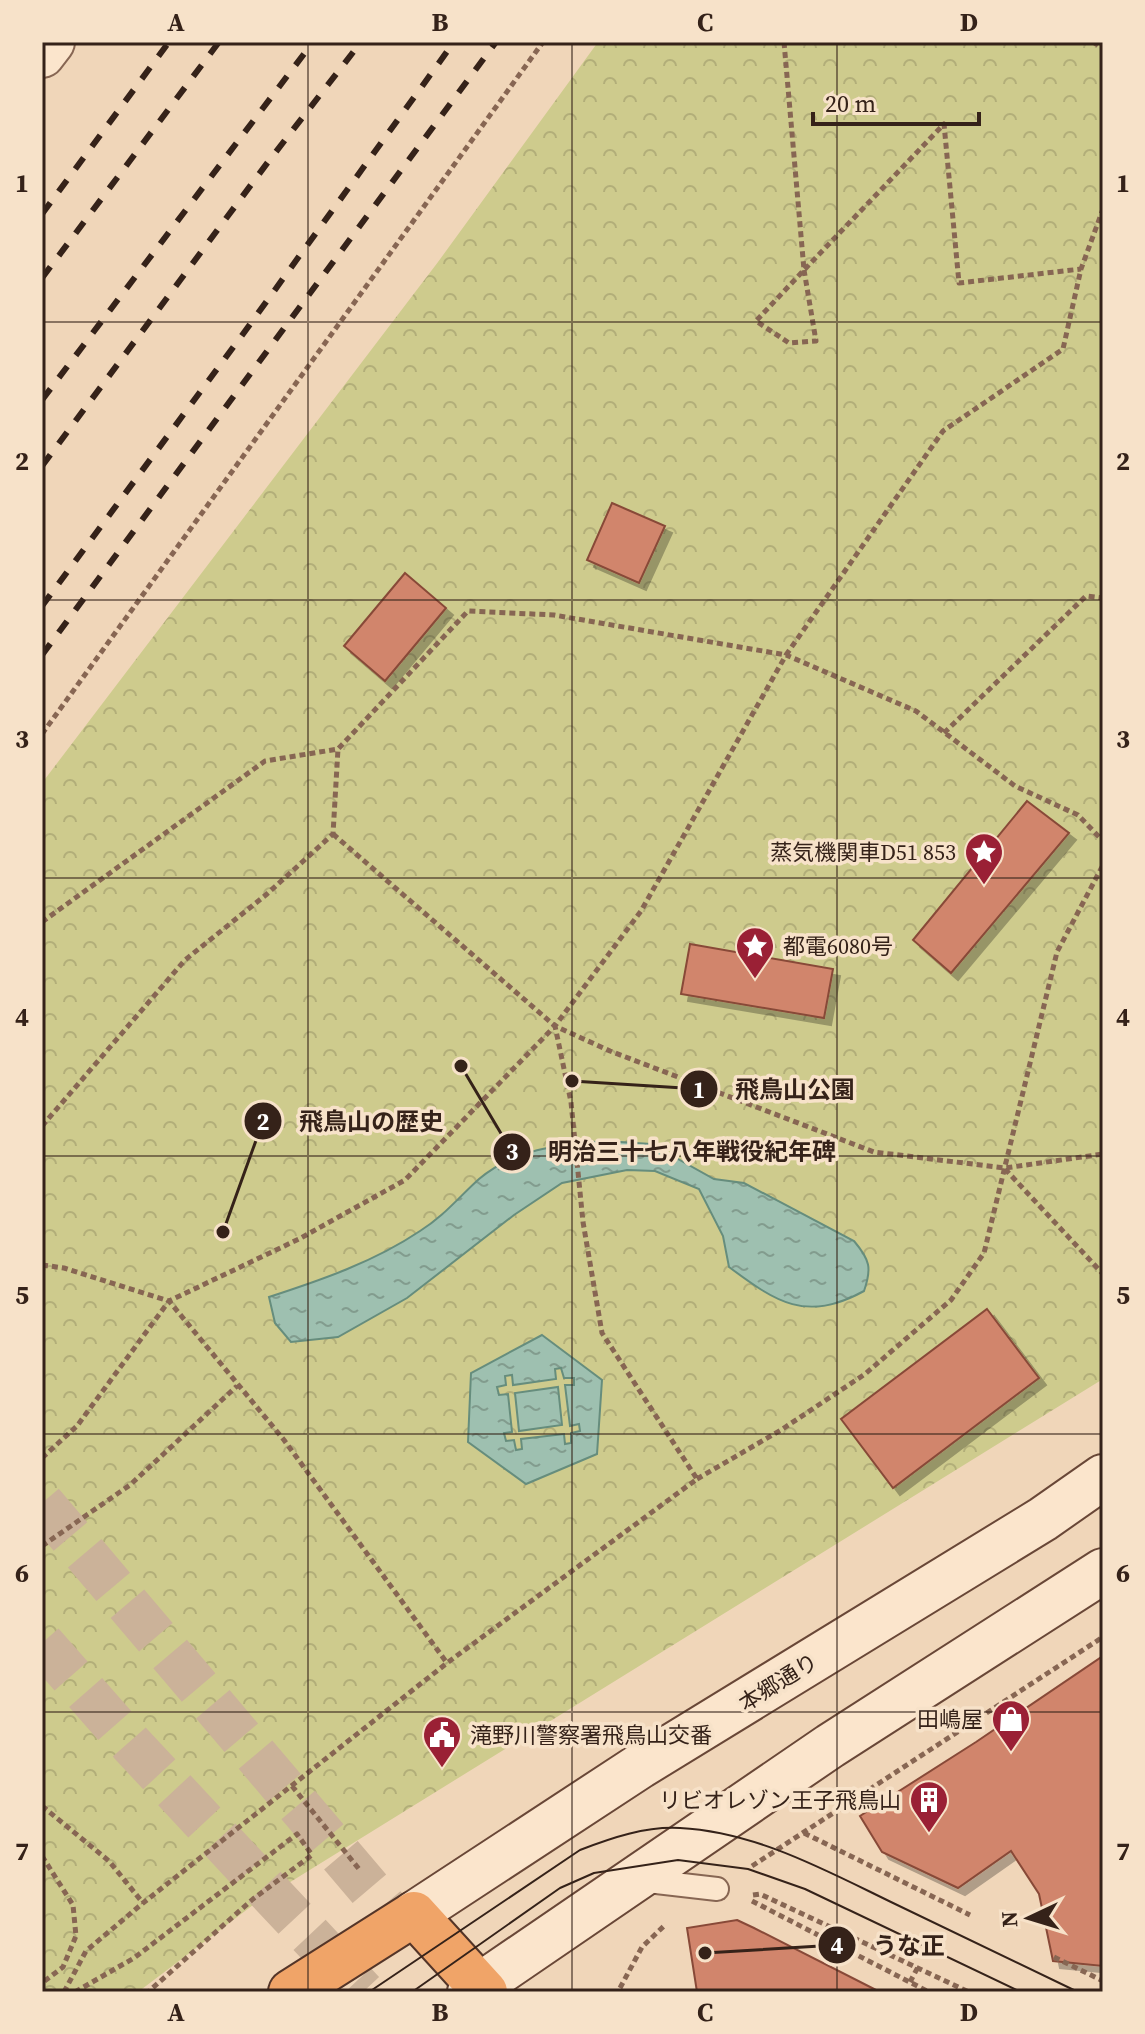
<svg xmlns="http://www.w3.org/2000/svg" width="1145" height="2034" font-family="'Source Serif 4','Noto Sans JP',serif">
<defs>
<pattern id="park-crowns" width="20" height="18" patternUnits="userSpaceOnUse" patternTransform="scale(2)"><rect width="20" height="18" fill="#cecb8d"/><path d="M2 6a3 3 0 1 1 6 0M12 15a3 3 0 1 1 6 0" fill="none" stroke="#b2ae79"/></pattern>
<pattern id="water-ripples" width="26" height="14" patternUnits="userSpaceOnUse" patternTransform="scale(2)"><rect width="26" height="14" fill="#9ec0b0"/><path d="M2 4q2-2 4 0t4 0M15 11q2-2 4 0t4 0" fill="none" stroke="#829c8e"/></pattern>
<filter id="shadow"><feDropShadow dx="7" dy="7" stdDeviation="0" flood-color="#0004"/></filter>
</defs>
<rect width="100%" height="100%" fill="#f0d6b9"/>
<!-- park -->
<path fill="url(#park-crowns)" d="M 598,42 L 1103,42 L 1103,1379 L 253,1905 L 138,1992 L 42,1992 L 42,783 L 438,262 Z"/>
<!-- water -->
<path fill="url(#water-ripples)" stroke="#668d7d" stroke-width="2" fill-rule="evenodd" d="M 605,1141 L 651,1144 L 714,1179 L 744,1183 L 854,1241 C 870,1260 872,1268 864,1291 C 806,1323 776,1302 729,1267 L 723,1236 L 699,1189 L 655,1171 L 627,1170 L 562,1183 L 514,1215 L 407,1298 L 338,1337 L 291,1342 L 275,1323 L 269,1297 C 321,1280 374,1262 420,1231 C 443,1217 459,1197 479,1179 C 516,1148 559,1145 605,1141 Z
M 542,1335 L 602,1380 L 597,1454 L 526,1484 L 468,1442 L 471,1373 ZM 561,1368 L 564,1378 L 574,1378 L 574,1385 L 565,1385 L 570,1426 L 579,1424 L 580,1431 L 571,1433 L 571,1443 L 565,1444 L 564,1434 L 521,1439 L 522,1449 L 516,1450 L 514,1440 L 506,1441 L 504,1433 L 512,1432 L 508,1394 L 499,1395 L 497,1387 L 506,1385 L 505,1376 L 512,1375 L 513,1385 L 556,1379 L 555,1369 Z
M 558,1387 L 562,1425 L 519,1431 L 515,1393 Z"/>
<!-- building -->
<path fill="#d1856c" stroke="#884a38" stroke-width="2" filter="url(#shadow)" d="M 612,503 L 665,526 L 639,583 L 587,560 Z
M 405,573 L 446,608 L 385,681 L 344,646 Z
M 1027,801 L 1069,833 L 951,973 L 913,940 Z
M 690,944 L 833,969 L 824,1018 L 681,994 Z
M 987,1309 L 1039,1378 L 893,1488 L 841,1419 Z
M 1103,1656 L 1103,1966 L 1053,1961 L 1039,1894 L 1011,1851 L 958,1888 L 882,1852 L 860,1816 L 976,1742 Z
M 737,1920 L 754,1928 L 880,1992 L 697,1992 L 687,1928 Z"/>
<g fill="none" stroke-linecap="round" stroke-linejoin="round">
<!-- motorway-tunnel -->
<path stroke="#cbb299" stroke-width="44" stroke-dasharray="44 22" stroke-linecap="butt" d="M 42,1503 L 423,1952
M 42,1643 L 131,1744 L 363,1992"/>
<defs>
<path id="service" d="M 639,1880 L 717,1889"/>
<path id="minor" d="M 42,55 L 52,42"/>
<path id="secondary" d="M 414,1914 L 640,1766 L 1043,1519 L 1103,1477
M 470,1992 L 830,1746 L 1103,1571"/>
<path id="trunk" d="M 291,1992 L 414,1914 L 485,1992"/>
</defs>
<!-- service casing -->
<use href="#service" stroke="#876653" stroke-width="26"/>
<!-- minor casing -->
<use href="#minor" stroke="#876653" stroke-width="48"/>
<!-- secondary casing -->
<use href="#secondary" stroke="#694737" stroke-width="48"/>
<!-- trunk casing -->
<use href="#trunk" stroke="#543528" stroke-width="48"/>
<!-- path -->
<path stroke="#876653" stroke-width="5" stroke-dasharray="6 4" stroke-linecap="butt" d="M 784,42 L 804,270 L 944,124 L 959,283 L 1081,269
M 1093,42 L 1103,48
M 804,270 L 816,341 L 789,343 L 756,321 Z
M 944,733 L 1086,596 L 1103,598
M 42,734 L 543,42
M 333,834 L 555,1026 L 610,1051 L 874,1152 L 1005,1168 L 1103,1154
M 42,922 L 265,761 L 338,749 L 468,611 L 554,615 L 786,655 L 943,431 L 1063,349 L 1081,269 L 1103,209
M 42,1126 L 185,960 L 267,894 L 333,834 L 338,749
M 1005,1169 L 1103,1274
M 42,1265 L 64,1268 L 169,1301 L 284,1440 L 447,1663
M 42,1458 L 77,1426 L 169,1301 L 299,1239 L 405,1180 L 555,1026 L 641,911 L 786,655 L 916,711 L 1015,786 L 1078,815 L 1103,841
M 697,1479 L 781,1430 L 865,1374 L 951,1300 L 984,1253 L 1057,952 L 1103,865
M 42,1546 L 130,1485 L 237,1386
M 292,1786 L 359,1869
M 42,1806 L 109,1861 L 143,1903
M 804,1833 L 970,1915
M 42,1856 L 73,1905 L 76,1936 L 63,1967 L 42,1983
M 752,1866 L 1103,1637
M 753,1895 L 760,1894 L 969,1992
M 752,1901 L 929,1992
M 1054,1957 L 1103,1981
M 910,1982 L 918,1967
M 620,1988 L 642,1947 L 665,1925
M 64,1992 L 86,1951 L 143,1903 L 447,1663 L 697,1479 L 602,1333 L 583,1222 L 571,1102 L 555,1026
M 75,1992 L 134,1958 L 297,1834 L 312,1855 L 253,1899 L 148,1992"/>
<!-- service -->
<use href="#service" stroke="#fbe5cc" stroke-width="22"/>
<!-- minor -->
<use href="#minor" stroke="#fbe5cc" stroke-width="44"/>
<!-- secondary -->
<use href="#secondary" stroke="#fbe5cc" stroke-width="44"/>
<!-- trunk -->
<use href="#trunk" stroke="#f0a468" stroke-width="44"/>
<!-- tram -->
<path stroke="#352219" stroke-width="2" d="M 369,1992 L 580,1850 C 611,1838 646,1826 680,1828 C 756,1832 825,1870 891,1902 C 953,1932 1015,1962 1078,1992
M 412,1992 L 560,1888 L 594,1873 L 678,1860 L 748,1869 L 805,1889 L 1021,1992"/>
<!-- rail -->
<path stroke="#352219" stroke-width="6" stroke-dasharray="14 14" stroke-linecap="butt" d="M 42,214 L 169,42
M 42,278 L 219,42
M 42,400 L 313,42
M 42,466 L 268,162 L 361,42
M 42,606 L 243,334 L 454,42
M 42,655 L 496,42"/>
</g>
<!-- grid -->
<path fill="none" stroke="#352219" stroke-width="2" stroke-opacity="0.55" d="M 308,42 L 308,1992M 572,42 L 572,1992M 837,42 L 837,1992M 42,322 L 1103,322M 42,600 L 1103,600M 42,878 L 1103,878M 42,1156 L 1103,1156M 42,1434 L 1103,1434M 42,1712 L 1103,1712"/>
<!-- icons -->
<defs>
<symbol id="sight-pin" viewBox="-11 -11 22 30"><path d="M0 17L-7.5 6A9.5 9.5 0 1 1 7.5 6Z" fill="#9a2035" stroke="#f7e2c9"/><path d="M0-6L1.8-2.2L6-1.7L2.9 1.2L3.7 5.4L0 3.3L-3.7 5.4L-2.9 1.2L-6-1.7L-1.8-2.2Z" fill="#fff"/></symbol>
<symbol id="shop-pin" viewBox="-11 -11 22 30"><path d="M0 17L-7.5 6A9.5 9.5 0 1 1 7.5 6Z" fill="#9a2035" stroke="#f7e2c9"/><path d="M-5-2.5h2.3a2.7 3.5 0 0 1 5.4 0H5L5.5 6h-11ZM-1.5-2.5h3a1.5 2.3 0 0 0-3 0Z" fill="#fff"/></symbol>
<symbol id="civic-pin" viewBox="-11 -11 22 30"><path d="M0 17L-7.5 6A9.5 9.5 0 1 1 7.5 6Z" fill="#9a2035" stroke="#f7e2c9"/><path d="M-.6-6.5H3V-4.5H.6V-3L4-1V1h2V6H-6V1h2V-1L-.6-3ZM-1.2 2.5V6h2.4V2.5Z" fill="#fff"/></symbol>
<symbol id="building-pin" viewBox="-11 -11 22 30"><path d="M0 17L-7.5 6A9.5 9.5 0 1 1 7.5 6Z" fill="#9a2035" stroke="#f7e2c9"/><path d="M-4-6H4V6H1V3H-1V6H-4ZM-2.5-4.3h1.7v1.8h-1.7ZM.8-4.3h1.7v1.8H.8ZM-2.5-1h1.7V.8h-1.7ZM.8-1h1.7V.8H.8Z" fill="#fff"/></symbol>
</defs>
<g fill-rule="evenodd">
<use href="#sight-pin" x="962" y="830" width="44" height="60"/>
<use href="#sight-pin" x="733" y="924" width="44" height="60"/>
<use href="#shop-pin" x="989" y="1697" width="44" height="60"/>
<use href="#civic-pin" x="420" y="1713" width="44" height="60"/>
<use href="#building-pin" x="907" y="1778" width="44" height="60"/>
</g>
<g text-anchor="middle" stroke-width="7" stroke-linejoin="round" paint-order="stroke">
<!-- poi labels -->
<g font-size="22" fill="#352219" stroke="#f7e2c9" text-anchor="end">
<text x="956" y="860">蒸気機関車D51 853</text>
<text x="783" y="954" text-anchor="start">都電6080号</text>
<text x="983" y="1727">田嶋屋</text>
<text x="470" y="1743" text-anchor="start">滝野川警察署飛鳥山交番</text>
<text x="901" y="1808">リビオレゾン王子飛鳥山</text>
</g>
<!-- street labels -->
<g font-size="22" fill="#352219" stroke="#f7e2c9">
<text transform="translate(778 1682) rotate(-32)" y="8">本郷通り</text>
</g>
</g>
<!-- callouts -->
<path fill="none" stroke="#352219" stroke-width="3" d="M572 1081L699 1089M223 1232L263 1121M461 1066L512 1152M705 1953L837 1945"/>
<g fill="#352219" stroke="#f7e2c9" stroke-width="3">
<circle cx="572" cy="1081" r="8"/>
<circle cx="223" cy="1232" r="8"/>
<circle cx="461" cy="1066" r="8"/>
<circle cx="705" cy="1953" r="8"/>
<circle cx="699" cy="1089" r="20"/>
<circle cx="263" cy="1121" r="20"/>
<circle cx="512" cy="1152" r="20"/>
<circle cx="837" cy="1945" r="20"/>
</g>
<g font-size="24" text-anchor="middle" font-weight="bold" fill="#fff">
<text x="699" y="1098">1</text>
<text x="263" y="1130">2</text>
<text x="512" y="1160">3</text>
<text x="837" y="1954">4</text>
</g>
<g font-size="24" text-anchor="middle" font-weight="bold" fill="#352219" stroke="#f7e2c9" stroke-width="7" stroke-linejoin="round" paint-order="stroke">
<text x="795" y="1098">飛鳥山公園</text>
<text x="371" y="1130">飛鳥山の歴史</text>
<text x="692" y="1160">明治三十七八年戦役紀年碑</text>
<text x="909" y="1954">うな正</text>
</g>
<!-- border -->
<rect width="1145" height="2034" fill="none" stroke="#f7e2c9" stroke-width="88"/>
<!-- north arrow -->
<g transform="translate(1029 1918) rotate(266)" stroke="#f7e2c9" stroke-width="6" paint-order="stroke">
<path d="M0-6L14 30L0 20L-14 30Z" fill="#352219"/>
<text y="-12" font-size="22" font-weight="bold" text-anchor="middle" fill="#352219">N</text>
</g>
<!-- scale -->
<path d="M813 112v12h166v-12" fill="none" stroke="#352219" stroke-width="4"/>
<text x="825" y="112" font-size="24" fill="#352219" stroke="#f7e2c9" stroke-width="6" paint-order="stroke">20 m</text>
<rect x="44" y="44" width="1057" height="1946" fill="none" stroke="#352219" stroke-width="3"/>
<g font-size="26" text-anchor="middle" font-weight="bold" fill="#352219">
<text x="176" y="31">A</text>
<text x="440" y="31">B</text>
<text x="705" y="31">C</text>
<text x="969" y="31">D</text>
<text x="22" y="192">1</text>
<text x="1123" y="192">1</text>
<text x="22" y="470">2</text>
<text x="1123" y="470">2</text>
<text x="22" y="748">3</text>
<text x="1123" y="748">3</text>
<text x="22" y="1026">4</text>
<text x="1123" y="1026">4</text>
<text x="22" y="1304">5</text>
<text x="1123" y="1304">5</text>
<text x="22" y="1582">6</text>
<text x="1123" y="1582">6</text>
<text x="22" y="1860">7</text>
<text x="1123" y="1860">7</text>
<text x="176" y="2021">A</text>
<text x="440" y="2021">B</text>
<text x="705" y="2021">C</text>
<text x="969" y="2021">D</text>
</g>
</svg>
